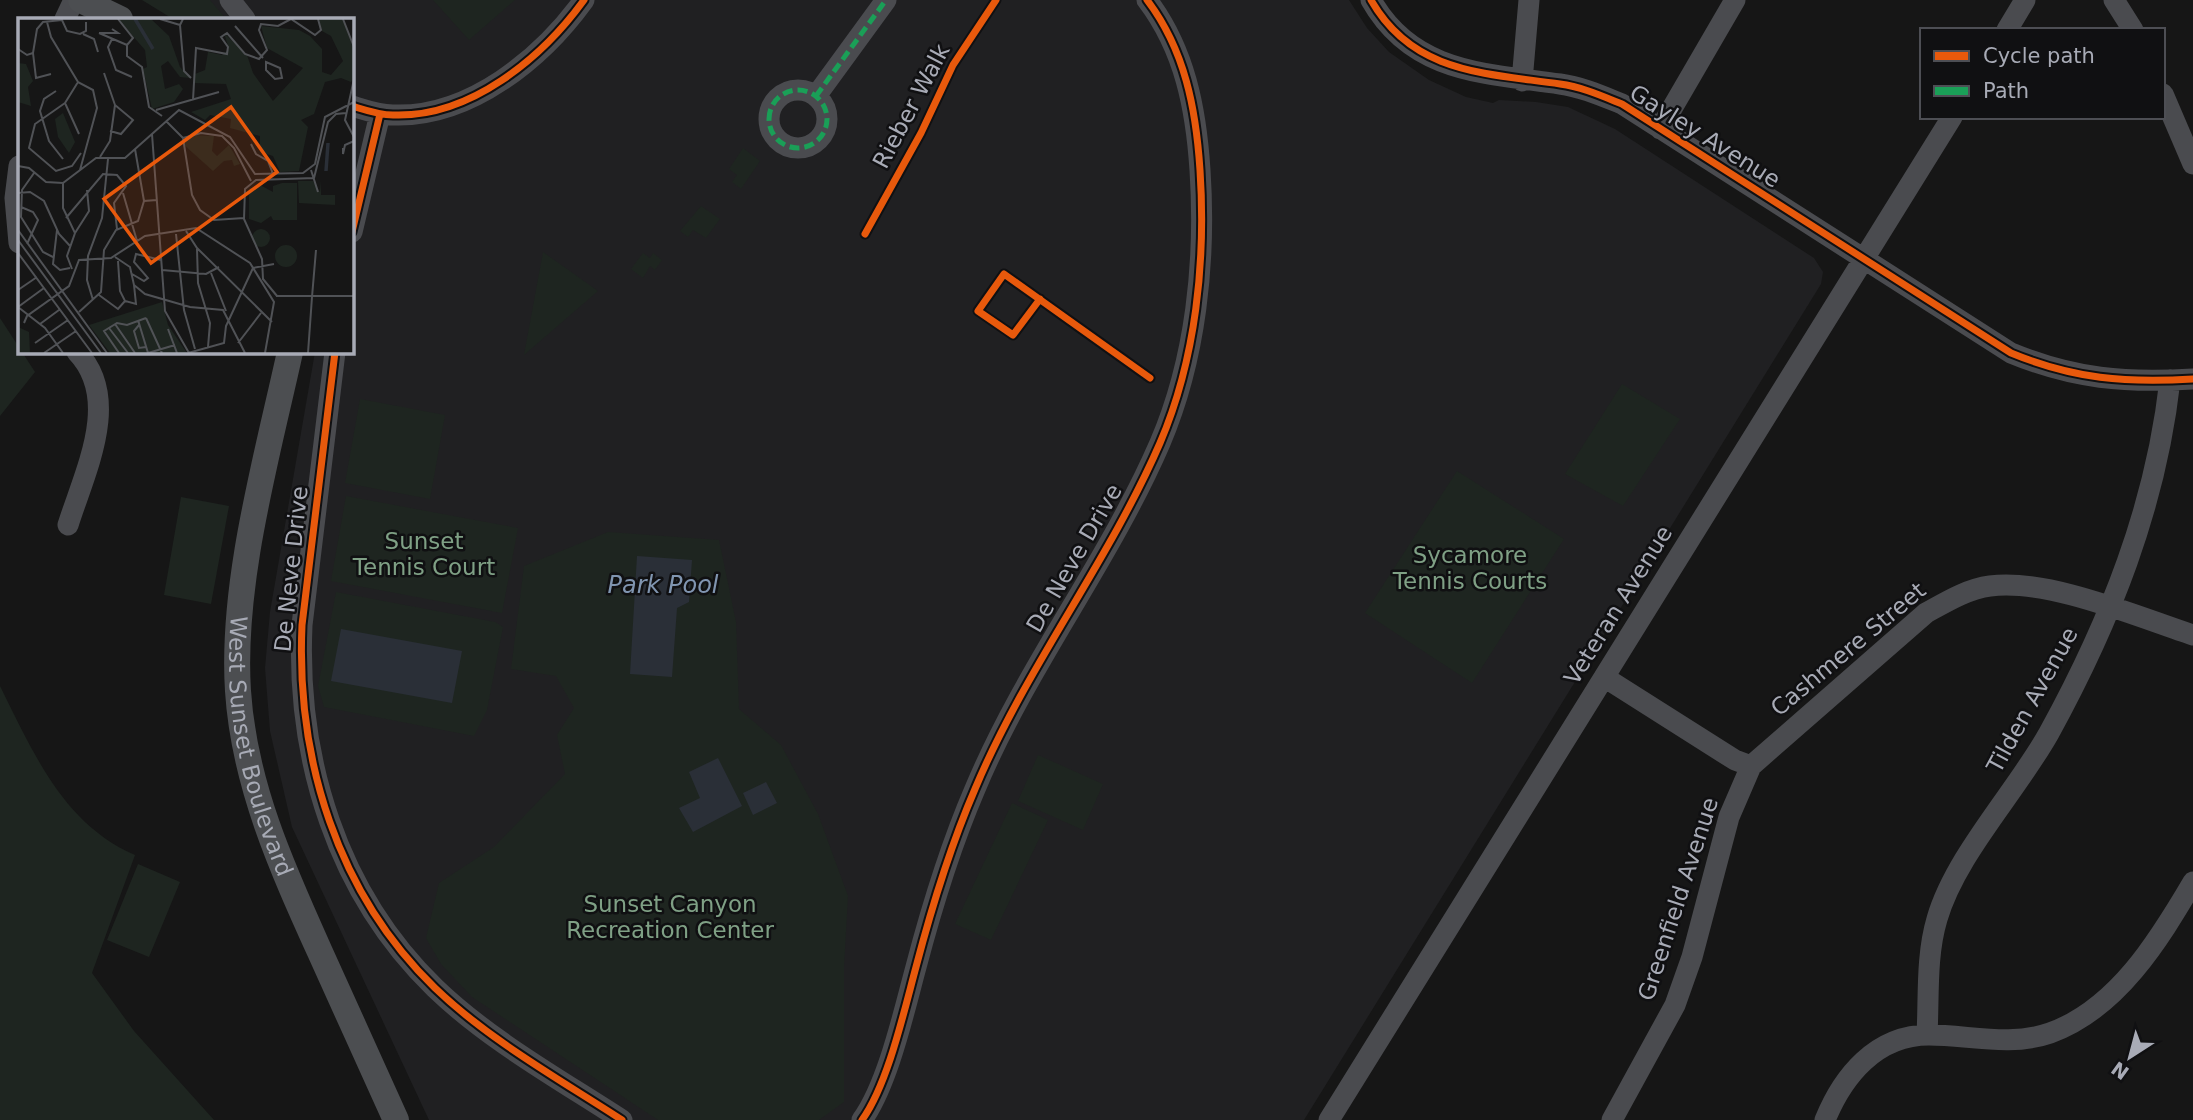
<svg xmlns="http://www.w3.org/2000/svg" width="2193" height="1120" font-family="'DejaVu Sans',sans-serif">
<rect width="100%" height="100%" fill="#161616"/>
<!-- built -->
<path fill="#202022" d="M 146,0 L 1349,0 L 1367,28 L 1389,52 L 1429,80 L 1466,97 L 1493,103 L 1499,100 L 1536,102 L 1568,107 L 1615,129 L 1814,258 L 1823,272 L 1821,284 L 1304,1120 L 429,1120 L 292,827 L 270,731 L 265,668 L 270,612 L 315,352 L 352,352 L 352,19 L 176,19 Z"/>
<!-- green -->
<path fill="#1e2520" d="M 142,0 L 210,0 L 226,19 L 173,19 Z
M 433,0 L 515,0 L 469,40 Z
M 743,148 L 760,161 L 741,189 L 732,182 L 737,175 L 729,169 Z
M 701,206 L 720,219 L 706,238 L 693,230 L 688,237 L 680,231 Z
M 543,252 L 598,291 L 524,355 Z
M 643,253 L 650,258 L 653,253 L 662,260 L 655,270 L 650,266 L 643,278 L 631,269 Z
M 0,318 L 35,372 L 0,416 Z
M 1622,384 L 1680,419 L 1623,506 L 1565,474 Z
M 360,399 L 445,415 L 430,499 L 345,483 Z
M 1457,471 L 1564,539 L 1472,683 L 1365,613 Z
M 346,496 L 518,528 L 502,613 L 331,581 Z
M 181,497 L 229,506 L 211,604 L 164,595 Z
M 608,532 L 719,540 L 736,622 L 739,709 L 781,745 L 818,814 L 848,896 L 844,967 L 844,1102 L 819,1120 L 658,1120 L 472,997 L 441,964 L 426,938 L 439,883 L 494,847 L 565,774 L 557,735 L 574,708 L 556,676 L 511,669 L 524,566 Z
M 336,592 L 495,622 L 503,627 L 487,710 L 474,736 L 324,707 L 318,686 Z
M 0,686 C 33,752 63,824 135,855 L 92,973 L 134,1031 L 214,1120 L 0,1120 Z
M 1038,755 L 1103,784 L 1083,830 L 1018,801 Z
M 1012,803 L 1048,820 L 991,940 L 955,924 Z
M 138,864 L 180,882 L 149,957 L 107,940 Z"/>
<!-- water -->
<path fill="#2a2f37" d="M 637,556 L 692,560 L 689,602 L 677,608 L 672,677 L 630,674 Z
M 341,629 L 462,651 L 452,703 L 331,681 Z
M 718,758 L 742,806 L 693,832 L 679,808 L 700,798 L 689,772 Z
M 766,782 L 777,803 L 753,815 L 743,793 Z"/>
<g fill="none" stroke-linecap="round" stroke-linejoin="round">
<!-- minor -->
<path stroke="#4a4b4f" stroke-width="21" d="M 230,0 L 245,19
M 1371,0 C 1413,74 1486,73 1560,84 C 1582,87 1602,96 1622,104 L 2011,353 C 2074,379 2125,383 2193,379
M 2114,0 L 2133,30
M 65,19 L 74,0
M 2007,30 L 2025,0
M 1522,81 L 1529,0
M769 119a29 29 0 1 1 58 0a29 29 0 1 1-58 0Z
M 2163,94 L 2193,164
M 816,96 L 886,0
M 352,106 C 365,110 379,115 393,115 C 470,118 542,58 584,0
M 1660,129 L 1735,0
M 19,166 L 15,198 L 19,243
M 352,232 L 380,114
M 335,352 L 302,625 C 296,759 337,893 435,988 C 489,1040 559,1079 622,1120
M 68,525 C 85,471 122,399 77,352
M 1604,677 L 1735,760 L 1751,766 L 1926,613 C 1946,602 1967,589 1990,586 C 2047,578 2138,617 2193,635
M 1927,1035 C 1929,997 1926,956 1937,919 C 1955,856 2016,792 2049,733 C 2110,622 2156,506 2170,380
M 862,1120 C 888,1084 904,1011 916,967 C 932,906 950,847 975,789 C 1026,667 1108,563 1160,443 C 1196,359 1206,261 1200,170 C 1196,109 1185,50 1147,0
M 1329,1120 L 1952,117
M 1612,1120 L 1675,1005 L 1692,957 L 1729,817 L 1751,766
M 1825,1120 C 1843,1076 1876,1035 1929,1035 C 1969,1035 2010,1047 2050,1033 C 2117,1009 2159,940 2193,882"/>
<!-- major -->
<g stroke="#4c4e51" stroke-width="26">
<path d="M 81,0 L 120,19"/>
<path id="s1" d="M 290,352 C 267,457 231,583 238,691 C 244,784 282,868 320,952 C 345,1008 371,1064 396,1120"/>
</g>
<!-- quiet -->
<path stroke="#1a9f57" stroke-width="5" stroke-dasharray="10 5" stroke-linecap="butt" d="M769 119a29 29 0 1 1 58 0a29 29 0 1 1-58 0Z
M 816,96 L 886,0"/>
<defs>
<path id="cycleway" d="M 1371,0 C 1413,74 1486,73 1560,84 C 1582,87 1602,96 1622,104 L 2011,353 C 2074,379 2125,383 2193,379
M 352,106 C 365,110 379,115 393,115 C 470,118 542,58 584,0
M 352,232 L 380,114
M 865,234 L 921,133 L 953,65 L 996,0
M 1040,299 L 1013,335 L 978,311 L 1004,274 L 1150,378
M 335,352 L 302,625 C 296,759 337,893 435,988 C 489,1040 559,1079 622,1120
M 862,1120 C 888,1084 904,1011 916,967 C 932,906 950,847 975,789 C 1026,667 1108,563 1160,443 C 1196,359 1206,261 1200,170 C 1196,109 1185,50 1147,0"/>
</defs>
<!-- cycleway casing -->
<use href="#cycleway" stroke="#101012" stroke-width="11"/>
<!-- cycleway -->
<use href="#cycleway" stroke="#e8590c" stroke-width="7"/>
</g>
<g text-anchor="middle" stroke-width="5" stroke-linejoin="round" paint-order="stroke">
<!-- street labels -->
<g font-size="23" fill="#a8abb6" stroke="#101012">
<text transform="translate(911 106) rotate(-62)" y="8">Rieber Walk</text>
<text transform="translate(1705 136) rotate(32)" y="8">Gayley Avenue</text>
<text transform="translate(1074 558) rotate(-60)" y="8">De Neve Drive</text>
<text transform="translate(291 569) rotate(-84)" y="8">De Neve Drive</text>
<text transform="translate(1618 605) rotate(-58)" y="8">Veteran Avenue</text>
<text transform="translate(1848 649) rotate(-40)" y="8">Cashmere Street</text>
<text transform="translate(2032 700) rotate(-61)" y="8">Tilden Avenue</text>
<text dy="8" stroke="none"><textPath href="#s1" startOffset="402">West Sunset Boulevard</textPath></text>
<text transform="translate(1678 899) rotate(-72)" y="8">Greenfield Avenue</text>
</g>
<!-- park labels -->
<g font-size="23" fill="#7fa085" stroke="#101012">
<text x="424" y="549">Sunset<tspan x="424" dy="26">Tennis Court</tspan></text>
<text x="1470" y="563">Sycamore<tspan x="1470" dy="26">Tennis Courts</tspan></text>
<text x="670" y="912">Sunset Canyon<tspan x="670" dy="26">Recreation Center</tspan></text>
</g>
<!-- water labels -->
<g font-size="24" font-style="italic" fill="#8095b0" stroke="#101012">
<text x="663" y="593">Park Pool</text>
</g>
</g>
<!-- overview -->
<g transform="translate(18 18)">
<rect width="336" height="336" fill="#161616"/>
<path d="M 100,1 L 133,1 L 151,18 L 162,49 L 172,60 L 162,59 L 150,43 L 143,48 L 147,71 L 161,66 L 165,71 L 156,84 L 134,91 L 125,51 L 129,49 L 127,32 ZM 301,1 L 325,1 L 336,32 L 336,59 L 333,64 L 323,60 L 307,64 L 296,96 L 283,102 L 290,109 L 281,153 L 262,154 L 255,138 L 242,134 L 242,118 L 212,110 L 213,101 L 192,97 L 187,102 L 173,94 L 213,81 L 208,66 L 175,65 L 177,56 L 187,52 L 190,34 L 204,37 L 211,31 L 206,15 L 229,37 L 235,55 L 255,83 L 285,50 L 249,30 L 243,8 L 281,12 L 292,18 L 304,31 L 304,54 L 313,57 L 325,43 L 313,18 L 304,13 ZM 0,45 L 8,46 L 15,63 L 10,69 L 13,88 L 0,84 ZM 45,95 L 57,124 L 51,135 L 40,119 L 37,101 ZM 173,117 L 196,118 L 194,133 L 199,138 L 211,127 L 222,146 L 216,148 L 214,142 L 206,143 L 195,153 L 165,126 ZM 280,163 L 295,163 L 302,174 L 303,163 L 303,177 L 317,177 L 317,187 L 281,185 ZM 264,165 L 279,165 L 279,202 L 255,202 L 253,198 L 243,205 L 231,201 L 231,171 L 242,167 L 255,174 L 255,168 ZM234 220a9 9 0 1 1 18 0a9 9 0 1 1-18 0ZM257 238a11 11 0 1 1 22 0a11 11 0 1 1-22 0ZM 144,284 L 150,307 L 169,335 L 92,335 L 71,307 ZM 0,309 L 11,314 L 12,335 L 0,335 Z" fill="#1e2520"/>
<path fill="none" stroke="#2a2f37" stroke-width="3.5" d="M 117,1 L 135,31M 308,153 L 310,125"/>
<path fill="none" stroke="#505256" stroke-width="2" d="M 100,1 L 115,20 L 109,27M 142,1 L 162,7 L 165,1M 325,1 L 336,29M 29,4 L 33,19 L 60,64M 162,7 L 166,53 L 173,60M 217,8 L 245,40M 81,15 L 109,27M 81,15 L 100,15 L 94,11M 65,16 L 76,21 L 80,34M 94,21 L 90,29 L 98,52 L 114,59M 109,27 L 109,38 L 124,49 L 131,89 L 144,98M 0,31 L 9,37 L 15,35 L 19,11 L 25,4 L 44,2 L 49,13 L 62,16 L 68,13 L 68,4M 15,35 L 18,60 L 33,56M 248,44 L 262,50 L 264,60 L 257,61 L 248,52 ZM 336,61 L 327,102 L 336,119M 38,73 L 26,81 L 22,93 L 31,123 L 45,141M 175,82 L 178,30 L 209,36 L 210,29 L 203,19 L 209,15 L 227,36 L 241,41 L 249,32 L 241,12 L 243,6 L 260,8 L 273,1 L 297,17 L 303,12 L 300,1M 47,85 L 17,106 L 11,130 L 38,153 L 54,148 L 63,135M 47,85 L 60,64 L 75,72 L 79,90 L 62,152M 47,85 L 61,116M 138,92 L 201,74M 148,103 L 165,120M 92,113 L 103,116 L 115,102 L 97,87M 134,116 L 147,293 L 171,335M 233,126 L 238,136 L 250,143 L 255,156M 325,130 L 325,136 L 327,127 L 336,123M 117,131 L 126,183M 82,139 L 92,123 L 97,87 L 86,55M 0,148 L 11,150 L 28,164 L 45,165 L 78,140 L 107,140 L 161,92 L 212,119 L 237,156 L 285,155 L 297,146 L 307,99 L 336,84M 293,152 L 300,174M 16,155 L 4,172 L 3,199 L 25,234 L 35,239M 45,165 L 45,190 L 57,215 L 49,238 L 54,251M 0,175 L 12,174 L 26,183 L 41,216 L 53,229M 105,175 L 119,223M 3,189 L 15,194 L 20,202 L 9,226M 48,200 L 85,156 L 99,157 L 108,168 L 96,185 L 99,211M 226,200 L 196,202 L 182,192 L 174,177 L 165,120 L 183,115 L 204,118 L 216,130 L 233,163M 0,212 L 89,335M 39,212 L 35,246 L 42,252 L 52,250M 168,213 L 179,230 L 254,304M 57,215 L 71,193 L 69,172M 158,216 L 166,292 L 177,331M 0,222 L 83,335M 179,231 L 180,265 L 192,305 L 190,329M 0,235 L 74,335M 97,239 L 112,249 L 116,267 L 127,276 L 172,289 L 205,292 L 227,335M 100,243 L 102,273 L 107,283 L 118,286 L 116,267M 235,250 L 256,246M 144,252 L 188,256 L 201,249M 193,255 L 208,293M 114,256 L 126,263 L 130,260 L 116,244 L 118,236 L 143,242M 0,272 L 19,259M 81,277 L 100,291 L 107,283M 258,278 L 336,278M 259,278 L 245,261 L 244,241 L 226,201 L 227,171 L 238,162 L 296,160 L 310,104 L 318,96 L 328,95M 294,279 L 298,232M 75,282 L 69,262 L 70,238 L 84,200 L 90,141M 0,289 L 27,310 L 45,335M 0,289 L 26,270M 61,294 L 83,274 L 86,232 L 98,212 L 120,203 L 126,183 L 139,182M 128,300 L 144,335M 120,302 L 130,335M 6,305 L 9,298 L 51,268 L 61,242 L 93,240 L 127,218 L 178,210 L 232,245 L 256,284 L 247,335M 22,306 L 41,292M 97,306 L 117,335M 121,307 L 116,313 L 121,330 L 128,329M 91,310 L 110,335M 150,311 L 159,335M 17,325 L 50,302M 220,325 L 243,295M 26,335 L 58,313M 101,335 L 86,313 L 99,305 L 109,307 L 128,300M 130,335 L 157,327M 170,335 L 206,325 L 208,308 L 235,250M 290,335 L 294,279"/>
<path fill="#e8590c" fill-opacity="0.15" stroke="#e8590c" stroke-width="3.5" d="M 213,89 L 259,154 L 133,245 L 86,181 Z"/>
<rect width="336" height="336" fill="none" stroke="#a8abb6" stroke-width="3.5"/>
</g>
<!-- legend -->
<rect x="1920" y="28" width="245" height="91" fill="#101012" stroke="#4d4e54" stroke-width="2"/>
<rect x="1934" y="51" width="35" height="10" fill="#e8590c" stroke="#4d4e54" stroke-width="2"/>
<text x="1983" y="63" font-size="21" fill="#a8abb6">Cycle path</text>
<rect x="1934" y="86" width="35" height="10" fill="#1a9f57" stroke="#4d4e54" stroke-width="2"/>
<text x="1983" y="98" font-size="21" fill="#a8abb6">Path</text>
<!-- north arrow -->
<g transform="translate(2130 1057) rotate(216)" stroke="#101012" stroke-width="5" paint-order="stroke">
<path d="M0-5L12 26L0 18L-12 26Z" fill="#a8abb6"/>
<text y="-10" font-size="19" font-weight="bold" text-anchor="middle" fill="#a8abb6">N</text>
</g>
</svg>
